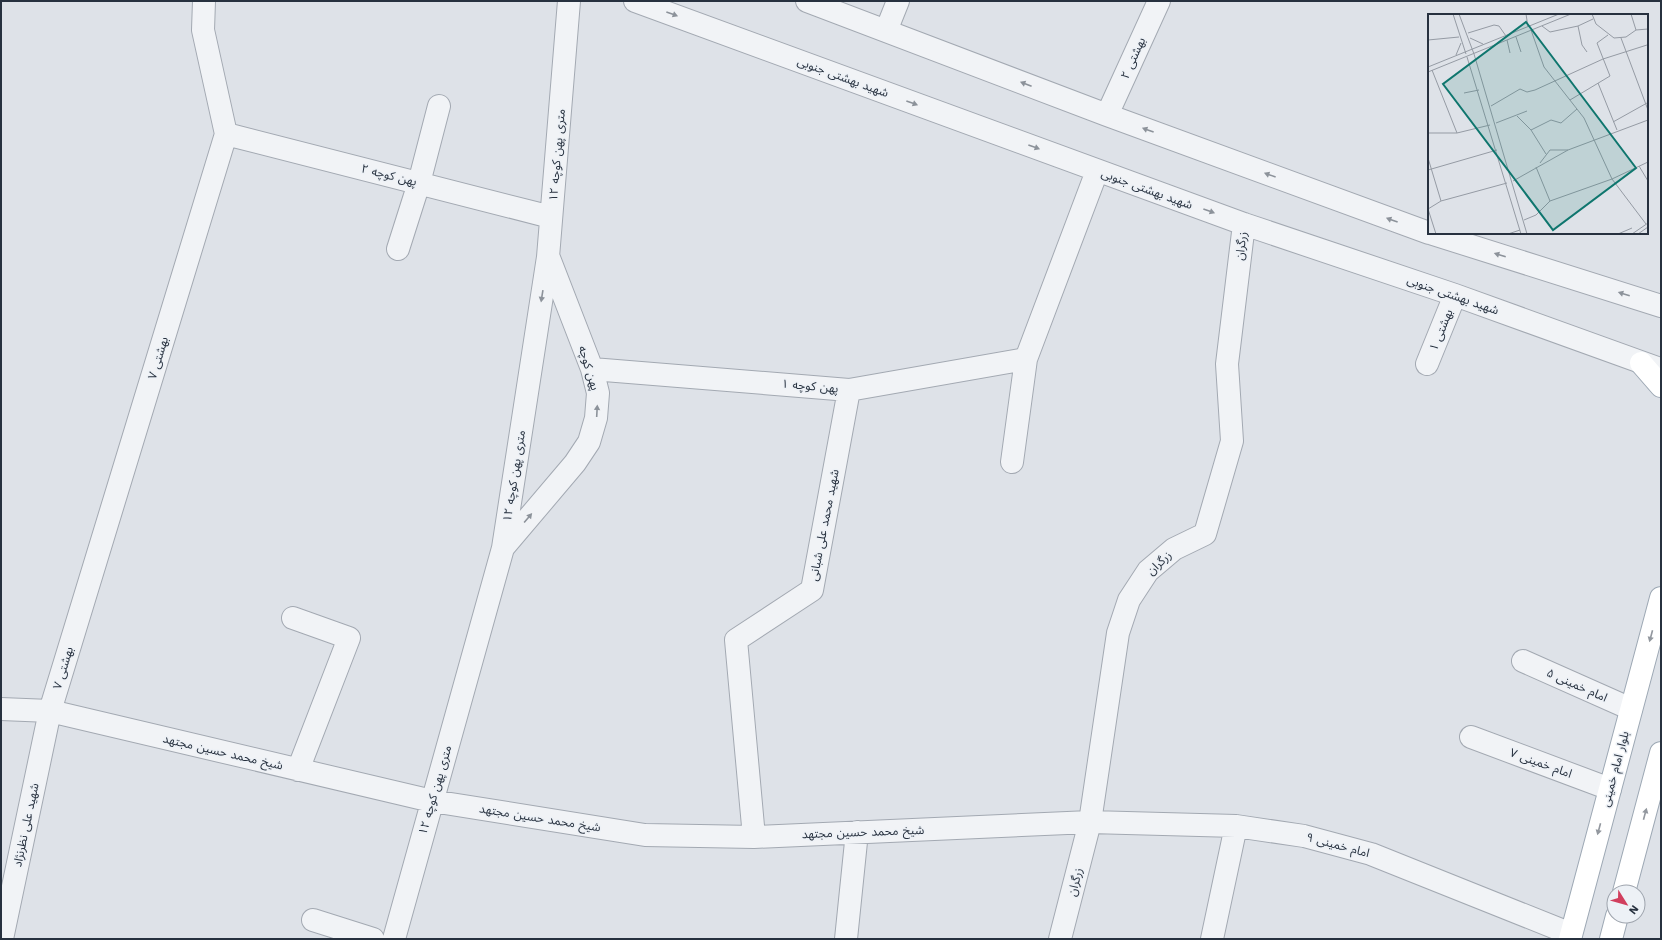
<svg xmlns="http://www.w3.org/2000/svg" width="1662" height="940" font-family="'Work Sans','Noto Sans Arabic',sans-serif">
<rect width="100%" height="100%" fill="#dee2e8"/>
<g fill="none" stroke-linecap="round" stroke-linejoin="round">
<defs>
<path id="minor" d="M 635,1 L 1244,224 L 1455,295 L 1660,369
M 807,1 L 1107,115 L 1429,233
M 886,31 L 898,1
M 1107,115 L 1159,1
M 226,134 L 551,217
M 1430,233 L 1661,306
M 398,249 L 419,183 L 439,106
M 1427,364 L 1455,295
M 592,369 L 849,390 L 1026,359
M 1012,462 L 1026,359 L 1097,171
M 503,548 L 575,463 L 589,442 L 596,418 L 598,393 L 592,369 L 549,258
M 293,618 L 349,638 L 298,770
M 1523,661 L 1631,709
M 1,709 L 50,711 L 432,801 L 645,835 L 754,837 L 1090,822 L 1236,826 L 1304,836 L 1371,854 L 1571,934
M 1471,737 L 1610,789
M 754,837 L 736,640 L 812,590 L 849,390
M 313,920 L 373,939
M 2,939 L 50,711 L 226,134 L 203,30 L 204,1
M 394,939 L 503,548 L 548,257 L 569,1
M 846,939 L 857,832
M 1060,939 L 1090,822 L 1118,633 L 1129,600 L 1148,571 L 1174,549 L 1205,534 L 1232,441 L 1227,364 L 1244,224
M 1212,939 L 1236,826"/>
<path id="major" d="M 1641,363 L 1661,386
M 1624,892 L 1661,753
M 1570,939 L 1661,598
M 1611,939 L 1617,916"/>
</defs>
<!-- minor casing -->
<use href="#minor" stroke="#a3a9b2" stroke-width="24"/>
<!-- major casing -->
<use href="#major" stroke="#9da8b4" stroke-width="24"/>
<!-- minor -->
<use href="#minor" stroke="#f1f3f6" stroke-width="22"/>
<!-- major -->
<use href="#major" stroke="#fff" stroke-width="22"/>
</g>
<!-- one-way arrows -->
<defs><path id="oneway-solid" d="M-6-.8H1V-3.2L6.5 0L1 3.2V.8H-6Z"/></defs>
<g fill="#8c929a">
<use href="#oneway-solid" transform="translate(672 14) rotate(20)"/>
<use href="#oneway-solid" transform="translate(1026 84) rotate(-159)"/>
<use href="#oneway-solid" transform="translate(912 103) rotate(20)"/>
<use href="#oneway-solid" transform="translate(1148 130) rotate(-160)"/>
<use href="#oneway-solid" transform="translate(1034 147) rotate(20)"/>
<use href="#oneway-solid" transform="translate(1270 175) rotate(-160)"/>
<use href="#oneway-solid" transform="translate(1209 211) rotate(20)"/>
<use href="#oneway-solid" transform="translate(1392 220) rotate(-160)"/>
<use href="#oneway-solid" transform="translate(1500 255) rotate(-163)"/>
<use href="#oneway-solid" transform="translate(1624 294) rotate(-163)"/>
<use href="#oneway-solid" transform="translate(542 296) rotate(99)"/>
<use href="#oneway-solid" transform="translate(597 411) rotate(-87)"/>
<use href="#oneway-solid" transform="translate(528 518) rotate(-50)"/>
</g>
<g fill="#93989f">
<use href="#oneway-solid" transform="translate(1651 636) rotate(105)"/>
<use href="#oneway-solid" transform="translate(1645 814) rotate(-75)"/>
<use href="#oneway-solid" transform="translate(1599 829) rotate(105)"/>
</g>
<g text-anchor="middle" stroke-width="3" stroke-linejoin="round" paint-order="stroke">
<!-- street labels -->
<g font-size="12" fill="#27313f" stroke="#edf1f6">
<text transform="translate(1133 58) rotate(-66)" y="4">بهشتی ۲</text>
<text transform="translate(843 77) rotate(20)" y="4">شهید بهشتی جنوبی</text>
<text transform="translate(557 155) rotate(-85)" y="4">۱۲ متری پهن کوچه</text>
<text transform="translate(389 175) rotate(14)" y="4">پهن کوچه ۲</text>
<text transform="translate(1147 189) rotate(20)" y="4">شهید بهشتی جنوبی</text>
<text transform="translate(1241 246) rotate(-83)" y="4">زرگران</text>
<text transform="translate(1453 295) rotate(19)" y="4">شهید بهشتی جنوبی</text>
<text transform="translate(1441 330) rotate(-68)" y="4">بهشتی ۱</text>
<text transform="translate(158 358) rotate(-73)" y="4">بهشتی ۷</text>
<text transform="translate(589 368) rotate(73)" y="4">پهن کوچه</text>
<text transform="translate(810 386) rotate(5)" y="4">پهن کوچه ۱</text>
<text transform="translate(514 476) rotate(-81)" y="4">۱۲ متری پهن کوچه</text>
<text transform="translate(824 525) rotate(-79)" y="4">شهید محمد علی شبانی</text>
<text transform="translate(1159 563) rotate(-43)" y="4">زرگران</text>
<text transform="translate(63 668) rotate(-73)" y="4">بهشتی ۷</text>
<text transform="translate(1577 685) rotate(24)" y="4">امام خمینی ۵</text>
<text transform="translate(223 752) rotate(13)" y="4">شیخ محمد حسین مجتهد</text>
<text transform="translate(1541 763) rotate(20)" y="4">امام خمینی ۷</text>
<text transform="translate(1615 769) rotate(-75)" y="4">بلوار امام خمینی</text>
<text transform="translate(435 790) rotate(-74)" y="4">۱۲ متری پهن کوچه</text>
<text transform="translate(540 818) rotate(9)" y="4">شیخ محمد حسین مجتهد</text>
<text transform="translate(26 825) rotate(-78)" y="4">شهید علی نظرنژاد</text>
<text transform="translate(863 832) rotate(-2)" y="4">شیخ محمد حسین مجتهد</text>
<text transform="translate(1338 845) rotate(15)" y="4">امام خمینی ۹</text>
<text transform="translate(1075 882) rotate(-76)" y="4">زرگران</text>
</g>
</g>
<!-- overview -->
<g transform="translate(1428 14)">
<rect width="220" height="220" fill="#dee2e8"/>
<path fill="none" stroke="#959ba4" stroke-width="1" d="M 25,0 L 38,40M 31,0 L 46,40M 98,0 L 100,13M 164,0 L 168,10 L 186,24 L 198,23 L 208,16 L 220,15M 203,0 L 208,16M 114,12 L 122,18 L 150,12 L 165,5M 150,12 L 154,31 L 159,38M 103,16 L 116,53 L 156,104 L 184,165 L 218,210M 40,19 L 66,11 L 71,12 L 78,22M 88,23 L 93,38M 42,24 L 55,30M 193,24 L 220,96M 0,26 L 31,23M 79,26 L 82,39M 46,40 L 99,220M 28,41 L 33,29M 39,43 L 93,220M 0,53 L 131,0M 4,56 L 29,119M 0,58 L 143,0M 170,69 L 189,116M 36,79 L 51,76M 142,86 L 182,62 L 169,29 L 180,21M 63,92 L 92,75 L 99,78 L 107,76 L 175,45 L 219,31M 89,102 L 103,116 L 118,140M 185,108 L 219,89M 68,109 L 99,97M 103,116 L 123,106 L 133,109 L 149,95M 0,119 L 29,119 L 62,111M 0,144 L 13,187M 112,149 L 122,136 L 140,136M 211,152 L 220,167M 108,153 L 122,187M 0,156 L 69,136M 85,167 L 140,136 L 220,106M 0,195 L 13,187 L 79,169M 0,195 L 8,220M 96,206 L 108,201 L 122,187 L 184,165 L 220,148M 80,220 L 92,216M 190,220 L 204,214M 204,220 L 220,209M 210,220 L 220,213"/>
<path fill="#0f766e" fill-opacity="0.15" stroke="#0f766e" stroke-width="2" d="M 98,8 L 208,154 L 125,216 L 15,70 Z"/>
<rect width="220" height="220" fill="none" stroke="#27313f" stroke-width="2"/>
</g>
<!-- border -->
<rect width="1662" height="940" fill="none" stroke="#27313f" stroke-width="4"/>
<!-- north arrow -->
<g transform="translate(1626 904) rotate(127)"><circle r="19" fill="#edf1f6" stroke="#9ea4ad"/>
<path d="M0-3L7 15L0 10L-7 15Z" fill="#d13f5e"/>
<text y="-6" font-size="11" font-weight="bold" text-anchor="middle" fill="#27313f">N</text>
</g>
</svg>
